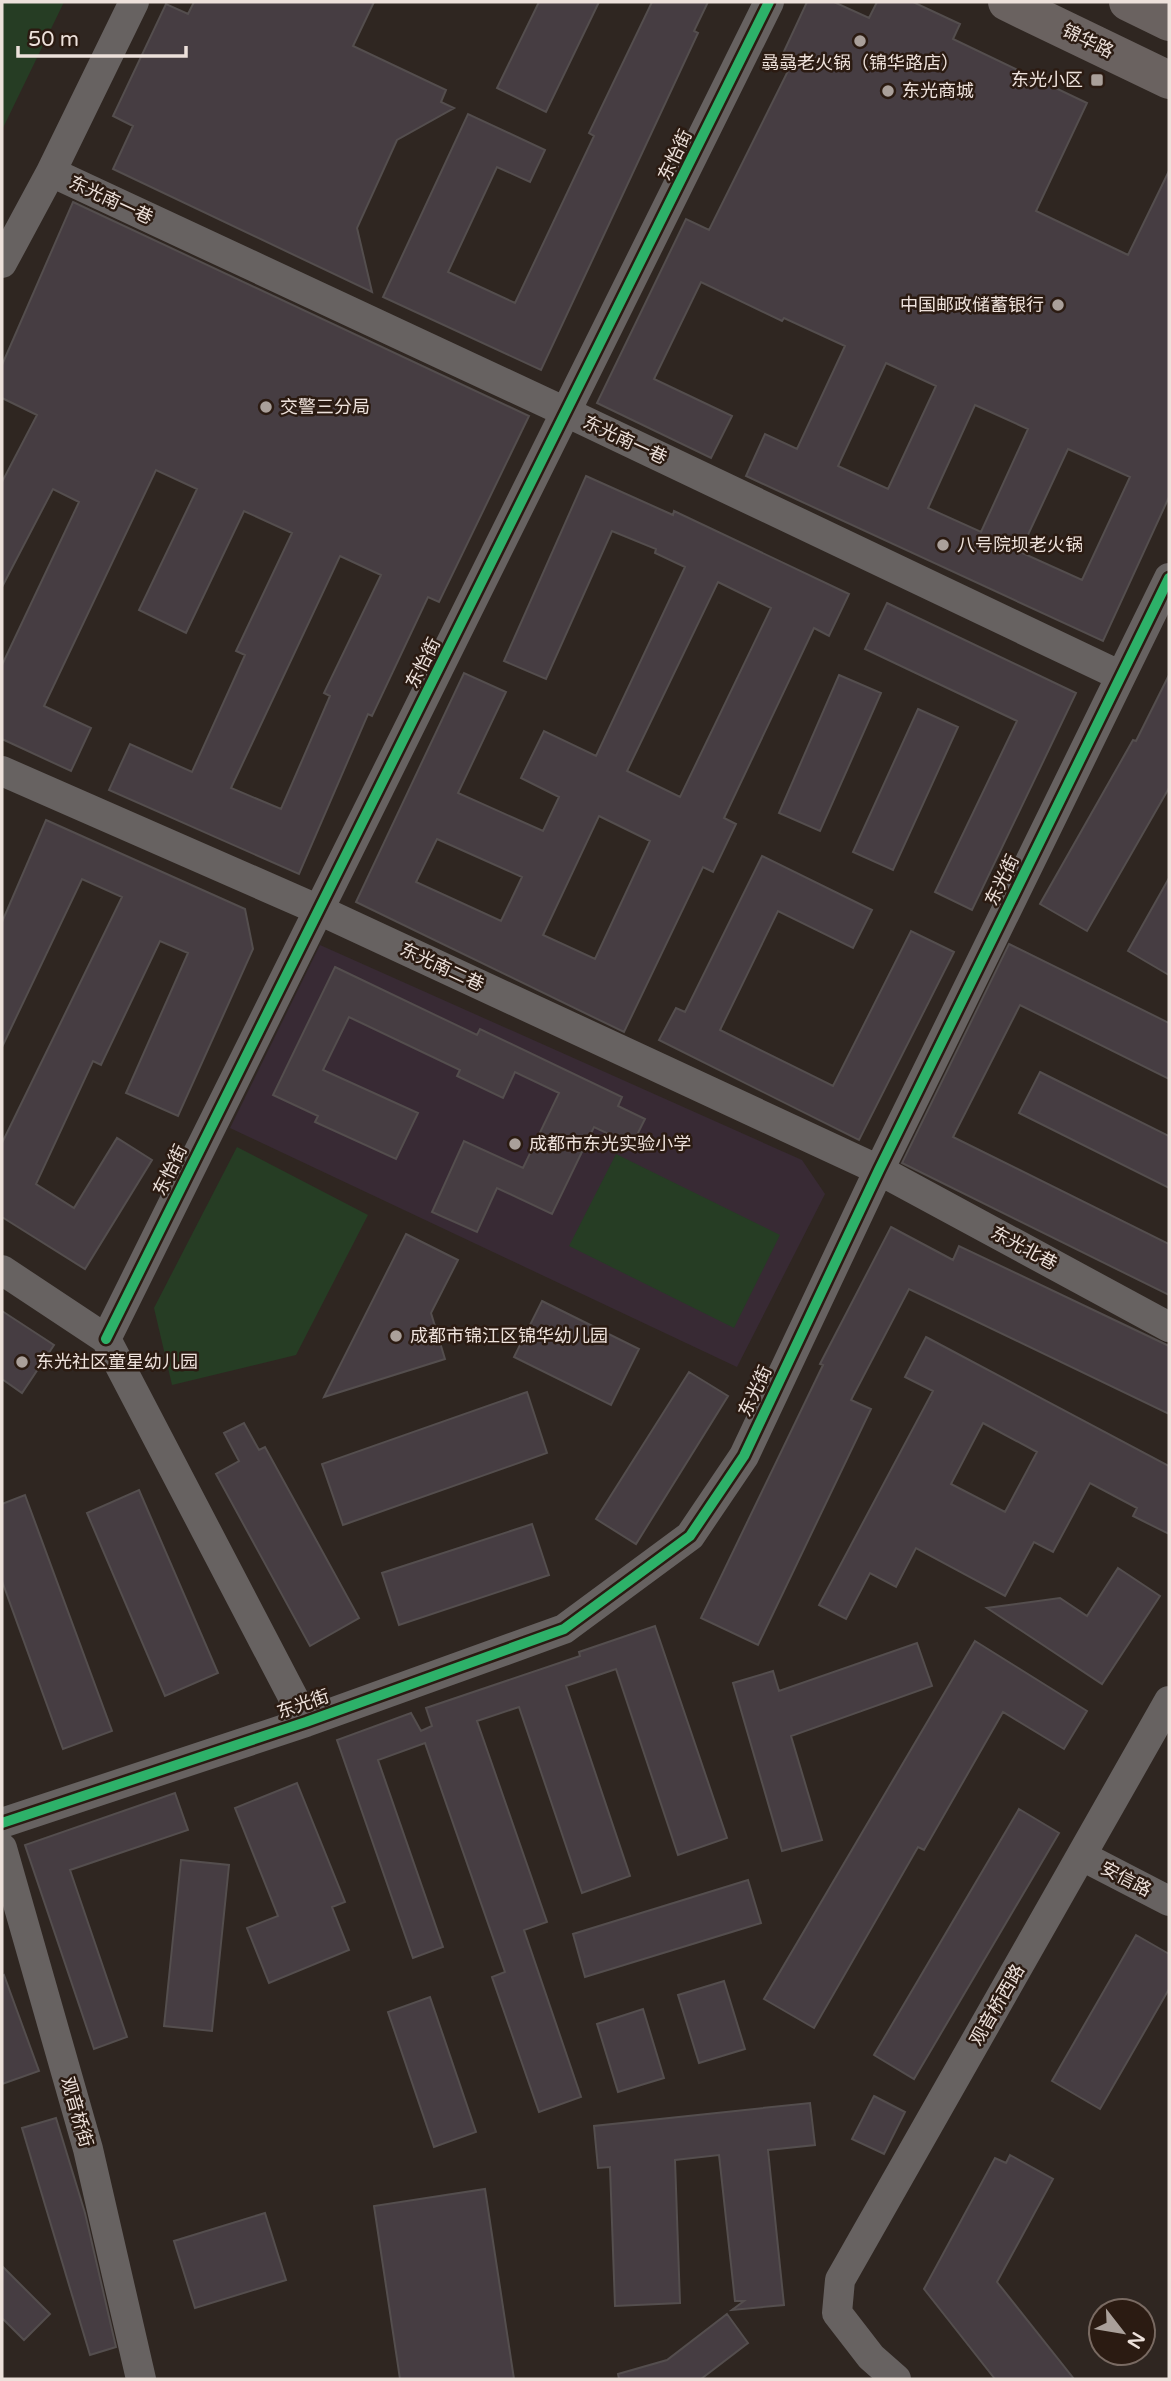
<svg xmlns="http://www.w3.org/2000/svg" width="1171" height="2381" font-family="'Varela Round','Noto Sans SC',sans-serif">
<rect width="100%" height="100%" fill="#2f2621"/>
<!-- education -->
<path fill="#382a34" d="M 320,945 L 802,1160 L 825,1194 L 737,1367 L 230,1128 Z"/>
<!-- green -->
<path fill="#263d24" d="M 2,2 L 64,2 L 2,130 Z
M 237,1147 L 368,1215 L 296,1355 L 172,1385 L 154,1308 Z
M 616,1154 L 780,1235 L 734,1328 L 569,1246 Z"/>
<!-- building -->
<path fill="#463d42" stroke="#544e4e" stroke-width="2" fill-rule="evenodd" d="M 194,2 L 374,2 L 353,46 L 446,90 L 441,102 L 454,108 L 397,140 L 357,228 L 372,292 L 113,169 L 133,126 L 113,116 L 166,4 L 188,14 Z
M 539,2 L 599,2 L 546,112 L 497,88 Z
M 652,2 L 708,2 L 694,31 L 698,33 L 541,370 L 383,297 L 468,114 L 545,150 L 530,182 L 497,167 L 448,272 L 515,303 L 594,136 L 589,133 Z
M 807,2 L 834,2 L 869,18 L 877,2 L 913,2 L 960,24 L 953,39 L 1087,103 L 1036,211 L 1128,255 L 1169,171 L 1169,497 L 1103,641 L 746,476 L 765,434 L 797,449 L 845,346 L 784,318 L 782,321 L 701,282 L 654,379 L 732,416 L 711,458 L 597,403 L 686,219 L 709,230 L 791,65 L 780,60 ZM 886,363 L 936,386 L 888,489 L 838,466 ZM 975,405 L 1028,429 L 981,532 L 928,508 ZM 1068,449 L 1130,477 L 1082,580 L 1020,552 Z
M 73,202 L 529,416 L 439,602 L 428,597 L 372,716 L 368,714 L 299,874 L 109,790 L 130,744 L 192,772 L 245,655 L 236,651 L 292,533 L 244,511 L 186,633 L 139,610 L 197,489 L 156,470 L 44,706 L 91,728 L 71,771 L 2,739 L 2,665 L 79,502 L 53,489 L 2,587 L 2,482 L 37,415 L 2,398 L 2,365 ZM 340,556 L 381,575 L 324,693 L 330,696 L 281,809 L 231,788 Z
M 586,476 L 673,515 L 674,511 L 849,594 L 829,636 L 814,628 L 724,818 L 736,824 L 713,872 L 703,867 L 624,1032 L 356,902 L 464,673 L 506,692 L 458,793 L 543,831 L 559,797 L 521,778 L 544,731 L 596,756 L 685,567 L 655,553 L 656,549 L 612,531 L 546,679 L 504,661 ZM 718,582 L 771,608 L 680,797 L 627,771 ZM 599,816 L 650,841 L 595,959 L 543,935 ZM 437,839 L 522,877 L 501,921 L 416,882 Z
M 887,603 L 1076,693 L 972,910 L 935,892 L 1017,721 L 865,649 Z
M 839,675 L 881,693 L 820,831 L 779,813 Z
M 1169,675 L 1169,788 L 1087,931 L 1040,904 L 1133,740 L 1136,741 Z
M 918,709 L 958,727 L 893,870 L 853,852 Z
M 46,820 L 245,909 L 253,949 L 178,1116 L 126,1093 L 188,953 L 160,941 L 101,1065 L 93,1061 L 36,1184 L 74,1208 L 117,1138 L 152,1160 L 85,1269 L 2,1217 L 2,1143 L 122,897 L 82,879 L 2,1047 L 2,922 Z
M 762,856 L 872,910 L 853,948 L 778,911 L 720,1030 L 833,1086 L 911,931 L 954,952 L 859,1140 L 659,1040 L 676,1008 L 685,1012 Z
M 1169,878 L 1169,975 L 1128,951 Z
M 1009,944 L 1169,1023 L 1169,1079 L 1020,1005 L 953,1137 L 1169,1244 L 1169,1295 L 902,1163 Z
M 335,967 L 477,1035 L 480,1029 L 622,1097 L 618,1106 L 645,1119 L 632,1145 L 594,1127 L 552,1214 L 497,1188 L 477,1232 L 432,1212 L 464,1141 L 523,1168 L 559,1093 L 515,1072 L 503,1098 L 457,1076 L 460,1070 L 349,1017 L 323,1070 L 418,1113 L 396,1159 L 315,1122 L 318,1116 L 273,1095 Z
M 1040,1072 L 1169,1136 L 1169,1188 L 1019,1113 Z
M 891,1227 L 953,1260 L 959,1246 L 1169,1346 L 1169,1414 L 909,1289 L 851,1400 L 871,1409 L 758,1645 L 701,1618 L 823,1365 L 820,1364 Z
M 406,1234 L 458,1260 L 431,1313 L 445,1359 L 324,1397 Z
M 542,1301 L 639,1349 L 611,1405 L 514,1357 Z
M 2,1311 L 54,1345 L 22,1393 L 2,1379 Z
M 926,1337 L 1169,1466 L 1169,1534 L 1133,1516 L 1137,1508 L 1090,1483 L 1053,1552 L 1034,1542 L 1005,1596 L 916,1548 L 896,1587 L 870,1573 L 846,1619 L 819,1605 L 933,1391 L 905,1377 ZM 983,1423 L 1037,1452 L 1005,1512 L 951,1484 Z
M 689,1372 L 728,1396 L 636,1544 L 596,1519 Z
M 527,1392 L 547,1453 L 343,1525 L 322,1464 Z
M 244,1423 L 259,1450 L 265,1447 L 359,1618 L 310,1646 L 216,1474 L 239,1461 L 224,1433 Z
M 139,1490 L 218,1673 L 165,1696 L 87,1513 Z
M 25,1495 L 112,1731 L 63,1749 L 2,1581 L 2,1504 Z
M 532,1524 L 549,1575 L 399,1625 L 382,1573 Z
M 1118,1568 L 1160,1596 L 1102,1684 L 987,1608 L 1060,1598 L 1087,1616 Z
M 655,1626 L 727,1838 L 678,1855 L 616,1669 L 566,1686 L 630,1876 L 582,1893 L 519,1707 L 477,1721 L 547,1922 L 524,1930 L 581,2097 L 539,2112 L 492,1977 L 505,1972 L 425,1743 L 378,1760 L 443,1947 L 413,1958 L 337,1740 L 411,1713 L 421,1731 L 432,1726 L 426,1708 L 580,1656 L 579,1652 Z
M 975,1641 L 1087,1711 L 1064,1749 L 1003,1712 L 924,1850 L 918,1847 L 814,2028 L 764,1999 Z
M 917,1643 L 932,1686 L 791,1736 L 822,1840 L 782,1851 L 733,1683 L 773,1671 L 779,1691 Z
M 297,1783 L 345,1902 L 332,1907 L 349,1950 L 269,1983 L 247,1928 L 278,1916 L 235,1808 Z
M 175,1793 L 188,1830 L 70,1870 L 127,2037 L 94,2049 L 25,1845 Z
M 1019,1809 L 1059,1833 L 914,2079 L 874,2055 Z
M 181,1860 L 229,1865 L 212,2031 L 164,2026 Z
M 748,1880 L 761,1923 L 585,1977 L 573,1934 Z
M 1136,1935 L 1169,1954 L 1169,1989 L 1100,2109 L 1052,2081 Z
M 4,1975 L 39,2071 L 2,2084 L 2,1976 Z
M 724,1981 L 745,2049 L 699,2063 L 678,1995 Z
M 430,1997 L 476,2132 L 434,2147 L 388,2012 Z
M 643,2009 L 664,2078 L 618,2092 L 597,2024 Z
M 874,2096 L 905,2112 L 884,2154 L 852,2139 Z
M 810,2103 L 815,2145 L 768,2150 L 784,2305 L 732,2310 L 744,2301 L 735,2301 L 719,2155 L 675,2160 L 680,2303 L 615,2306 L 610,2167 L 598,2168 L 594,2126 Z
M 56,2118 L 85,2213 L 116,2347 L 90,2355 L 22,2128 Z
M 1010,2155 L 1053,2179 L 997,2282 L 1074,2379 L 995,2379 L 924,2289 L 995,2158 L 1006,2163 Z
M 485,2189 L 514,2379 L 400,2379 L 374,2206 Z
M 265,2213 L 286,2280 L 195,2308 L 174,2241 Z
M 2,2266 L 50,2314 L 24,2340 L 2,2318 Z
M 727,2314 L 748,2343 L 701,2379 L 619,2379 L 618,2374 L 667,2360 Z"/>
<g fill="none" stroke-linecap="round" stroke-linejoin="round">
<!-- minor -->
<path stroke="#676261" stroke-width="30" d="M 51,172 L 568,413 L 1121,676
M 2,263 L 51,172 L 134,2
M 2,771 L 319,910 L 879,1170 L 1169,1327
M 2,1270 L 106,1339 L 306,1722
M 106,1339 L 769,2
M 2,1823 L 306,1722 L 564,1629 L 690,1536 L 744,1456 L 879,1170 L 1169,578
M 2,1848 L 88,2149 L 141,2379
M 1082,1856 L 1169,1901
M 896,2379 L 871,2357 L 837,2313 L 840,2280 L 1169,1701"/>
<!-- major -->
<path stroke="#6a6260" stroke-width="38" d="M 1007,2 L 1169,80
M 1128,2 L 1169,22"/>
<defs>
<path id="cycleway" d="M 106,1339 L 769,2
M 2,1823 L 306,1722 L 564,1629 L 690,1536 L 744,1456 L 879,1170 L 1169,578"/>
</defs>
<!-- cycleway casing -->
<use href="#cycleway" stroke="#2b1b12" stroke-width="15"/>
<!-- cycleway -->
<use href="#cycleway" stroke="#2db169" stroke-width="10"/>
</g>
<!-- markers -->
<g fill="#aaa09a" stroke="#2b1b12" stroke-width="2.5">
<circle cx="860" cy="41" r="7"/>
<rect x="1090" y="73" width="14" height="14" rx="3.5"/>
<circle cx="888" cy="91" r="7"/>
<circle cx="1058" cy="305" r="7"/>
<circle cx="266" cy="407" r="7"/>
<circle cx="943" cy="545" r="7"/>
<circle cx="515" cy="1144" r="7"/>
<circle cx="396" cy="1336" r="7"/>
<circle cx="22" cy="1362" r="7"/>
</g>
<g text-anchor="middle" stroke-width="5" stroke-linejoin="round" paint-order="stroke">
<!-- street labels -->
<g font-size="18" fill="#ede1db" stroke="#2b1b12">
<text transform="translate(1088 41) rotate(26)" y="6">锦华路</text>
<text transform="translate(675 155) rotate(-64)" y="6">东怡街</text>
<text transform="translate(111 200) rotate(25)" y="6">东光南一巷</text>
<text transform="translate(625 440) rotate(25)" y="6">东光南一巷</text>
<text transform="translate(423 663) rotate(-63)" y="6">东怡街</text>
<text transform="translate(1002 880) rotate(-64)" y="6">东光街</text>
<text transform="translate(442 967) rotate(25)" y="6">东光南二巷</text>
<text transform="translate(170 1170) rotate(-64)" y="6">东怡街</text>
<text transform="translate(1024 1248) rotate(28)" y="6">东光北巷</text>
<text transform="translate(755 1391) rotate(-65)" y="6">东光街</text>
<text transform="translate(303 1704) rotate(-19)" y="6">东光街</text>
<text transform="translate(1126 1879) rotate(27)" y="6">安信路</text>
<text transform="translate(997 2005) rotate(-60)" y="6">观音桥西路</text>
<text transform="translate(77 2112) rotate(74)" y="6">观音桥街</text>
</g>
<!-- poi labels -->
<g font-size="18" fill="#ede1db" stroke="#2b1b12" text-anchor="start">
<text x="860" y="69" text-anchor="middle">骉骉老火锅（锦华路店）</text>
<text x="1083" y="86" text-anchor="end">东光小区</text>
<text x="902" y="97">东光商城</text>
<text x="1044" y="311" text-anchor="end">中国邮政储蓄银行</text>
<text x="280" y="413">交警三分局</text>
<text x="957" y="551">八号院坝老火锅</text>
<text x="529" y="1150">成都市东光实验小学</text>
<text x="410" y="1342">成都市锦江区锦华幼儿园</text>
<text x="36" y="1368">东光社区童星幼儿园</text>
</g>
</g>
<!-- border -->
<rect width="1171" height="2381" fill="none" stroke="#ede1db" stroke-width="7"/>
<!-- north arrow -->
<g transform="translate(1122 2332) rotate(121)"><circle r="33" fill="#2b1b12" stroke="#796a62" stroke-width="2"/>
<path d="M0-5L12 26L0 18L-12 26Z" fill="#aaa09a"/>
<text y="-10" font-size="19" font-weight="bold" text-anchor="middle" fill="#ede1db">N</text>
</g>
<!-- scale -->
<path d="M18 46v10h168v-10" fill="none" stroke="#ede1db" stroke-width="3.5"/>
<text x="28" y="46" font-size="21" fill="#ede1db" stroke="#2b1b12" stroke-width="5" paint-order="stroke">50 m</text>
</svg>
